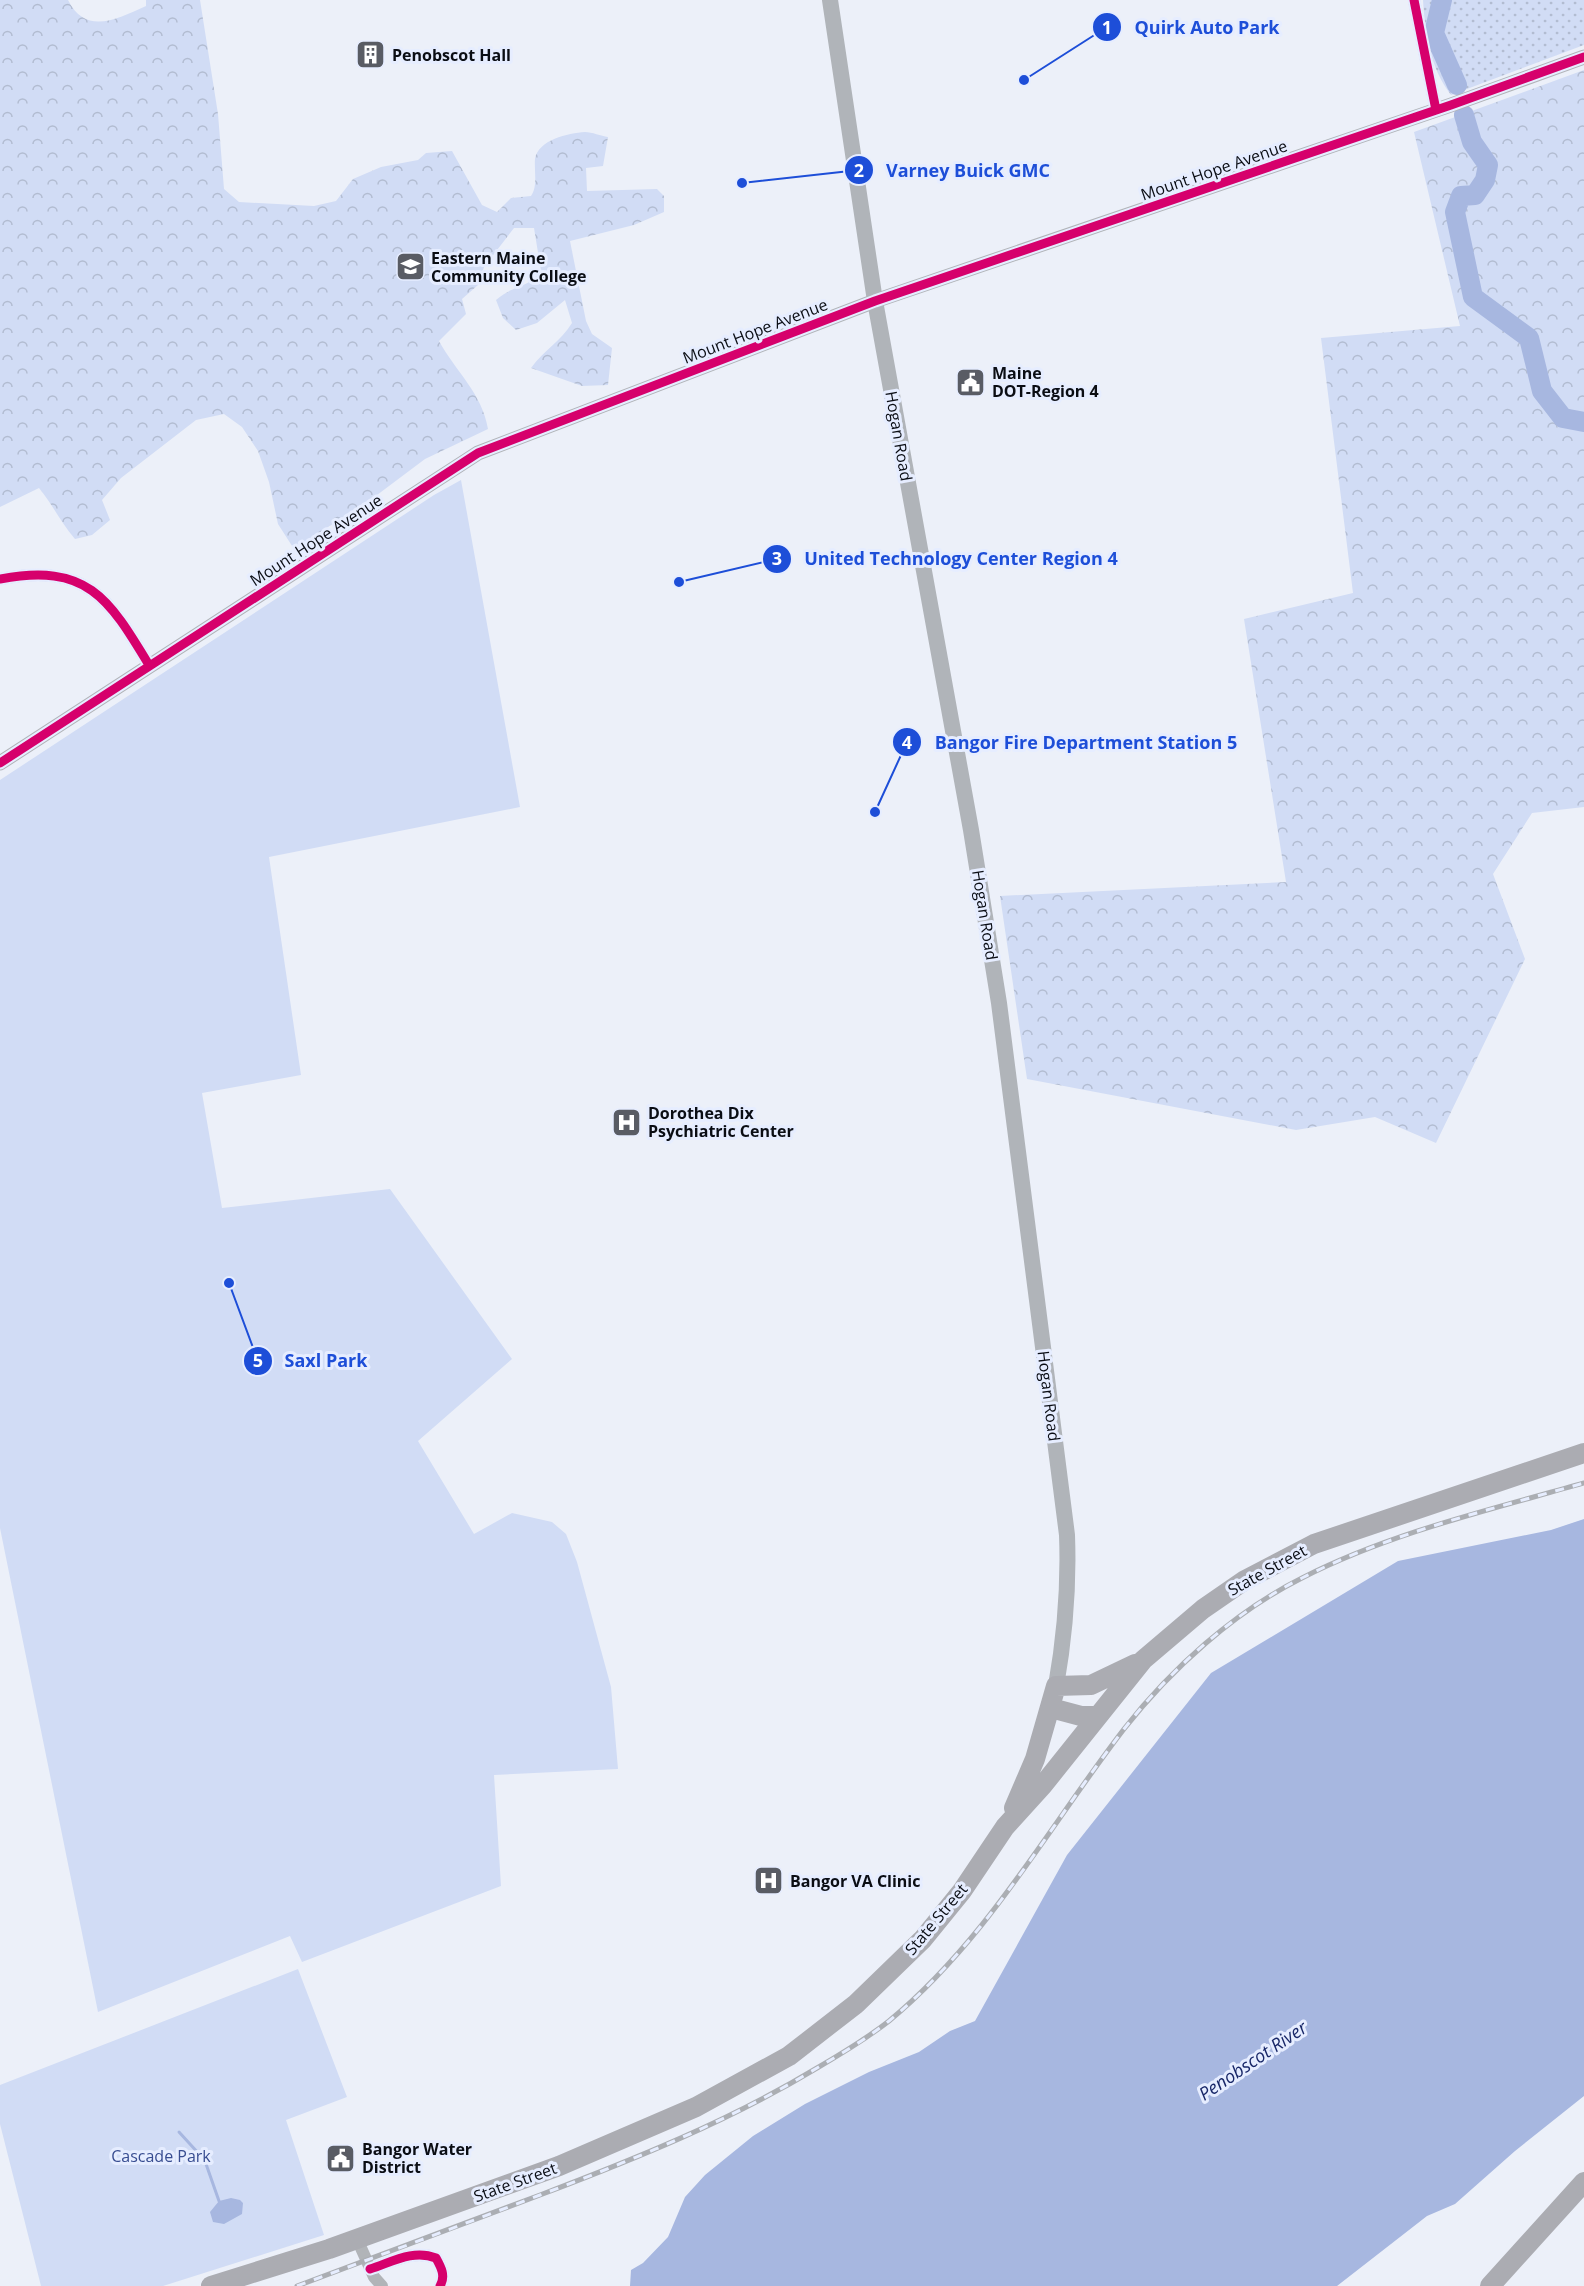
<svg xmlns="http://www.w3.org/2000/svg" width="1584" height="2286" font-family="'Open Sans',sans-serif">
<defs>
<pattern id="grass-dots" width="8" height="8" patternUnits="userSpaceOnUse" patternTransform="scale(1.5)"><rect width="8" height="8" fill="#d1dcf5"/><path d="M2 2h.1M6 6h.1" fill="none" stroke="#b2bcd1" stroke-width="1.8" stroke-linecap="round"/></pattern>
<pattern id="forest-crowns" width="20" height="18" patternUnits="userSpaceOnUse" patternTransform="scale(1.5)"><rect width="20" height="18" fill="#d1dcf5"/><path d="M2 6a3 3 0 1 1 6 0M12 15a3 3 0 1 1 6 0" fill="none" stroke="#b2bcd1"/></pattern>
</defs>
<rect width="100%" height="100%" fill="#ecf0f9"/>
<!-- grass -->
<path fill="url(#grass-dots)" d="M 1423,0 L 1584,0 L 1584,45 L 1451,95 C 1430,68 1425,33 1423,0 Z"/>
<!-- forest -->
<path fill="url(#forest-crowns)" d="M 0,0 L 68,0 C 86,36 117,19 146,6 L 146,0 L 200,0 L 218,114 L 224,189 L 239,202 L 314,206 L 336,201 L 353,179 L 381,167 L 418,160 L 426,153 L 452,151 L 482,205 L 497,212 L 511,198 L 531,196 C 538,186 534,171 535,159 C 538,140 568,133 585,132 C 592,132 601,136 608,137 L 603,166 L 586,168 L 587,191 L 657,189 L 664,196 L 664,212 L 634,225 L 570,241 L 586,321 L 592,334 L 612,348 L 608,385 L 582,386 L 531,368 C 545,349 561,341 572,323 L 565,300 L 537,323 L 516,330 L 503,318 L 496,300 C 514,284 524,291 541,271 L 534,228 L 514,228 L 484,267 L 478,285 L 462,299 L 466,314 L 439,341 C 456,372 482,393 488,429 L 425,459 L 373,498 L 294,549 L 278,524 L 269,482 L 258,451 L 242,427 L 224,414 L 196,420 L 121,478 L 102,500 L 110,520 L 92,535 L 75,539 C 61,523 53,505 39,488 L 0,507 Z
M 1584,70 L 1584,807 L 1532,813 L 1493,874 L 1525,959 L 1436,1143 L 1375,1117 L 1296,1130 L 1027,1079 L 1000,896 L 1286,882 L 1244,619 L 1353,593 L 1321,338 L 1460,326 L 1414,132 Z"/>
<!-- park -->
<path fill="#d1dcf5" d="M 461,480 L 520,807 L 269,857 L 301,1075 L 202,1093 L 222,1208 L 390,1189 L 512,1359 L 418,1441 L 474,1534 L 512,1513 L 552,1522 L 566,1534 L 577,1562 L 611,1687 L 618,1769 L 494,1775 L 501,1886 L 302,1962 L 290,1936 L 98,2012 L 0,1528 L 0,780 L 434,495 Z
M 298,1969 L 347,2097 L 286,2120 L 324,2235 L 163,2286 L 41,2286 L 0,2124 L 0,2085 Z"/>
<!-- water -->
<path fill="#a7b7e0" d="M 1584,1519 L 1584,2096 L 1515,2151 L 1455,2204 L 1427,2216 L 1337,2286 L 630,2286 L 631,2270 L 643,2263 L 668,2237 L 685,2197 L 705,2175 L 753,2136 L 805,2104 L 869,2072 L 919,2052 L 950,2031 L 975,2021 L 1067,1855 L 1211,1673 L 1398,1561 L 1551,1530 Z
M 231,2198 L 240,2200 L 243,2203 L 242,2214 L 224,2224 L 213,2222 L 210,2212 L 219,2201 Z"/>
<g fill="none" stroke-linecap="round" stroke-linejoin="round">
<!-- stream -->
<path stroke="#a7b7e0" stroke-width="3" d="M 179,2132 L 200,2155
M 206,2164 L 219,2201"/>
<!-- river -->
<path stroke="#a7b7e0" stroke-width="20" d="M 1442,0 L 1434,33 L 1457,85
M 1464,115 L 1472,142 L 1488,165 L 1485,180 L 1475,195 L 1461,196 L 1455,212 L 1473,297 L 1529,338 L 1542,391 L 1563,418 L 1584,422"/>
<!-- minor -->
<path stroke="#b1b4b8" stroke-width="12" d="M 1414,0 L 1436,110
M 0,579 C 87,563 108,597 149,665
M 357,2239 L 374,2277 L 382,2286
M 370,2269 C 392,2262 413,2249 436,2258 C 441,2267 446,2276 440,2286"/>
<!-- tertiary -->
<path stroke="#b1b4b8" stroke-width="15" d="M 0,763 L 478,453 L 875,301 L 1451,105 L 1584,57"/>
<!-- secondary -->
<path stroke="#b0b4b9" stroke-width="16" d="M 830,0 L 875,301 L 971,830 L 999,1003 L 1067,1535 C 1069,1587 1065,1635 1056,1686"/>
<!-- primary -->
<path stroke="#abacb2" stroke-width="20" d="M 1051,1708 L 1081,1716 L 1098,1716
M 1014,1808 L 1035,1759 L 1056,1686 L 1091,1685 L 1135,1664
M 211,2286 L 329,2249 L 559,2166 L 696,2107 L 789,2056 L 856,2004 L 923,1939 L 962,1891 L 1005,1827 L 1043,1785 L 1143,1660 L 1203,1609 L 1245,1580 L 1314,1544 L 1584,1453
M 1490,2286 L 1584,2182"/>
<defs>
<path id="rail" d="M 297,2286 C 378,2256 459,2226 540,2195 C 635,2159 729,2121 817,2068 C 841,2054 866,2039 889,2021 C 987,1940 1048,1828 1124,1729 C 1171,1669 1234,1612 1302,1578 C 1390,1533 1489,1510 1584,1483"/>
</defs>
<!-- rail casing -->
<use href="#rail" stroke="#abaeb3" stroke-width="5"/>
<!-- rail -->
<use href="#rail" stroke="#e6edff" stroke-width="3" stroke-dasharray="9" stroke-linecap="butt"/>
<defs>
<path id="cycleway" d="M 1414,0 L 1436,110
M 0,579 C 87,563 108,597 149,665
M 0,763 L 478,453 L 875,301 L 1451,105 L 1584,57
M 370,2269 C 392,2262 413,2249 436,2258 C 441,2267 446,2276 440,2286"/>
</defs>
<!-- cycleway casing -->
<use href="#cycleway" stroke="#e6edff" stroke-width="13"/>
<!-- cycleway -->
<use href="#cycleway" stroke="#d6006c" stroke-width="9"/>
</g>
<!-- icons -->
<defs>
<symbol id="building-square" viewBox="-11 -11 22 22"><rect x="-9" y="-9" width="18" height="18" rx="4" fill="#595c64" stroke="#e6edff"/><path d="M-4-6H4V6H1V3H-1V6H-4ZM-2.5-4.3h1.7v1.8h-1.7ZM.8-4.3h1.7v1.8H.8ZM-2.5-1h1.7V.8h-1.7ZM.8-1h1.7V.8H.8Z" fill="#fff"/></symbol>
<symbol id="university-square" viewBox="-11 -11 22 22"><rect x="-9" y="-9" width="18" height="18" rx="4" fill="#595c64" stroke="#e6edff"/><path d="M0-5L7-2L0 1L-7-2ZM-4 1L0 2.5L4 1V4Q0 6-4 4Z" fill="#fff"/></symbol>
<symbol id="civic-square" viewBox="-11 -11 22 22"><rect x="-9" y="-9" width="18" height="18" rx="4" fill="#595c64" stroke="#e6edff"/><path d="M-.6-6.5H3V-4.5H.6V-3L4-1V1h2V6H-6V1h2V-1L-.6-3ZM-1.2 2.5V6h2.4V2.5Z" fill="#fff"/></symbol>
<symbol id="hospital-square" viewBox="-11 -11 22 22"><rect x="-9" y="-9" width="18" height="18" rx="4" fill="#595c64" stroke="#e6edff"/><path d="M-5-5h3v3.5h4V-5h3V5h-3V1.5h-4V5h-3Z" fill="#fff"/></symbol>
</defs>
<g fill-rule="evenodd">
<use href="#building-square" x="354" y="38" width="33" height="33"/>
<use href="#university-square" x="394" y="250" width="33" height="33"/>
<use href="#civic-square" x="954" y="366" width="33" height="33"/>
<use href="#hospital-square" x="610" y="1106" width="33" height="33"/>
<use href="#hospital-square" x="752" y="1864" width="33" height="33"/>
<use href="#civic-square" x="324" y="2142" width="33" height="33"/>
</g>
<g text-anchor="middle" stroke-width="6" stroke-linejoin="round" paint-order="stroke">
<!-- poi labels -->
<g font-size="16" font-weight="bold" fill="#0a0d14" stroke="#e6edff" text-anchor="start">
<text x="392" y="61">Penobscot Hall</text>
<text x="431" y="264">Eastern Maine<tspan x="431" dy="18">Community College</tspan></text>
<text x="992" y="379">Maine<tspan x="992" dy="18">DOT-Region 4</tspan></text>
<text x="648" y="1119">Dorothea Dix<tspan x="648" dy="18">Psychiatric Center</tspan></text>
<text x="790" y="1887">Bangor VA Clinic</text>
<text x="362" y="2155">Bangor Water<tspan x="362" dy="18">District</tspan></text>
</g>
<!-- street labels -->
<g font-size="16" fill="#0a0d14" stroke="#e6edff">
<text transform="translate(1214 170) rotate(-19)" y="6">Mount Hope Avenue</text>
<text transform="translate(755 331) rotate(-21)" y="6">Mount Hope Avenue</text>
<text transform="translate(899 436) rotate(80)" y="6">Hogan Road</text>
<text transform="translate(316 540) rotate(-33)" y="6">Mount Hope Avenue</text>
<text transform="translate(985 915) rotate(81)" y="6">Hogan Road</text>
<text transform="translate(1049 1396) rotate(83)" y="6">Hogan Road</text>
<text transform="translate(1267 1570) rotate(-29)" y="6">State Street</text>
<text transform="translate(936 1919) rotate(-50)" y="6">State Street</text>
<text transform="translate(515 2182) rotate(-20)" y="6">State Street</text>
</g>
<!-- park labels -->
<g font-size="16" fill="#384d91" stroke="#e6edff">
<text x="161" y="2162">Cascade Park</text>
</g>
<!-- water labels -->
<g font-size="18" font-style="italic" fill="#182768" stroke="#e6edff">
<text transform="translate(1253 2061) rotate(-34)" y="6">Penobscot River</text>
</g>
</g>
<!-- callouts -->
<path fill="none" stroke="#1d4ed8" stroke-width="2" d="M1024 80L1107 27M742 183L859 170M679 582L777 559M875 812L907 742M229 1283L258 1361"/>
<g fill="#1d4ed8" stroke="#e6edff" stroke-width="2">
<circle cx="1024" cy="80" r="6"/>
<circle cx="742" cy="183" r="6"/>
<circle cx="679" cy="582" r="6"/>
<circle cx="875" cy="812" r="6"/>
<circle cx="229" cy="1283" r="6"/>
<circle cx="1107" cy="27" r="15"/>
<circle cx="859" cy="170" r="15"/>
<circle cx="777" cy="559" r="15"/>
<circle cx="907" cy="742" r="15"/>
<circle cx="258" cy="1361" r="15"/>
</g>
<g font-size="18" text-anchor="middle" font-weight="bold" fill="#fff">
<text x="1107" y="34">1</text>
<text x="859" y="177">2</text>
<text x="777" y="565">3</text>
<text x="907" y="749">4</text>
<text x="258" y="1367">5</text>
</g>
<g font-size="18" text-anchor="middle" font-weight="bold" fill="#1d4ed8" stroke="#e6edff" stroke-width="6" stroke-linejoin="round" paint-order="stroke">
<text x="1207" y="34">Quirk Auto Park</text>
<text x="968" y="177">Varney Buick GMC</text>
<text x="961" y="565">United Technology Center Region 4</text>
<text x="1086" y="749">Bangor Fire Department Station 5</text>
<text x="326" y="1367">Saxl Park</text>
</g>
</svg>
